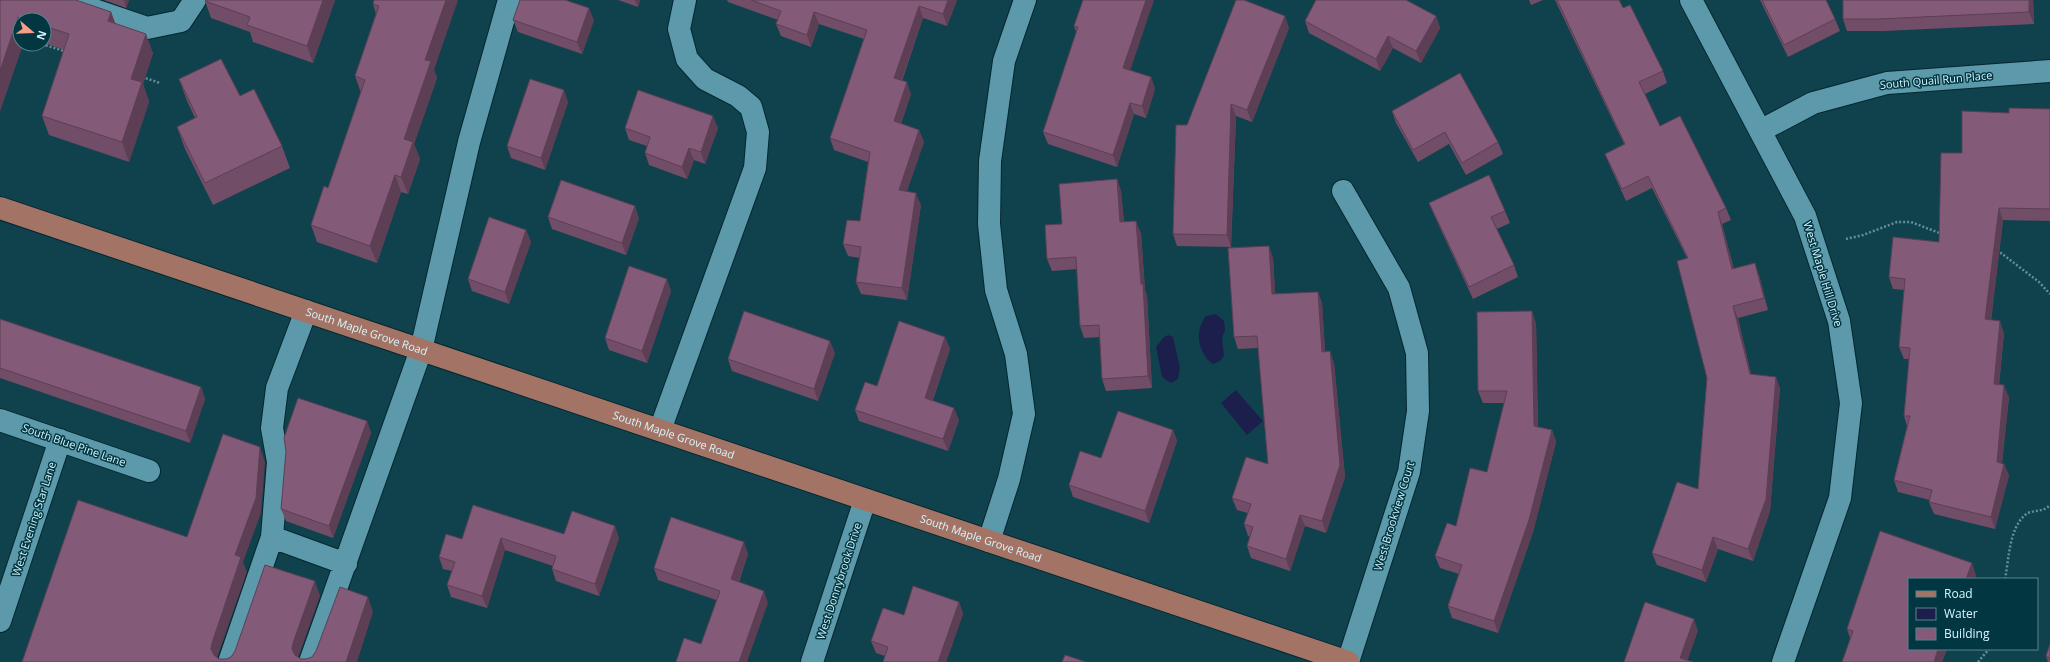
<svg xmlns="http://www.w3.org/2000/svg" width="2050" height="662" font-family="'Open Sans',sans-serif">
<rect width="100%" height="100%" fill="#10424d"/>
<!-- water -->
<path fill="#1c1f4c" d="M 1216,314 L 1224,321 L 1225,330 L 1222,338 L 1224,356 L 1220,361 L 1213,364 C 1198,354 1194,330 1206,316 Z
M 1168,335 L 1173,337 L 1180,368 L 1178,379 L 1171,383 L 1162,377 L 1156,347 L 1163,338 Z
M 1236,390 L 1263,421 L 1247,435 L 1221,403 Z"/>
<g fill="none" stroke-linecap="round" stroke-linejoin="round">
<defs>
<path id="minor" d="M 65,0 L 147,28 L 181,21 L 195,0
M 1691,0 L 1805,216 L 1839,321 L 1851,403 L 1840,498 L 1783,662
M 1760,131 L 1813,103 L 1887,83 L 2050,71
M 1343,191 L 1399,288 L 1417,353 L 1418,411 L 1409,472 L 1348,662
M 0,420 L 149,471
M 660,430 L 755,168 L 758,132 L 751,107 L 738,96 L 705,79 L 687,59 L 679,29 L 685,0
M 272,537 L 346,564
M 989,541 L 1009,479 L 1024,414 L 1016,354 L 996,290 L 989,224 L 990,161 L 1004,61 L 1025,0
M 0,621 L 60,440
M 229,662 L 272,537 L 278,462 L 272,428 L 277,388 L 306,311
M 310,662 L 421,350 L 469,142 L 509,0
M 812,662 L 865,500"/>
<g id="major">
<path id="s1" d="M 0,208 L 1348,662"/>
</g>
</defs>
<!-- minor casing -->
<use href="#minor" stroke="#04272f" stroke-width="24"/>
<!-- major casing -->
<use href="#major" stroke="#04272f" stroke-width="24"/>
<!-- path -->
<path stroke="#658f98" stroke-width="2.5" stroke-dasharray="2 2" stroke-linecap="butt" d="M 42,44 L 67,52
M 142,77 L 160,83
M 1846,239 L 1863,235 L 1897,222 L 1911,222 L 1942,234
M 1997,250 L 2039,282 L 2050,294
M 2005,579 C 2009,559 2009,529 2025,515 C 2032,509 2043,513 2050,505
M 1978,662 L 1989,649"/>
<!-- minor -->
<use href="#minor" stroke="#5c99aa" stroke-width="22"/>
<!-- major -->
<use href="#major" stroke="#a37466" stroke-width="22"/>
</g>
<!-- wall -->
<path fill="#714d67" d="M 0,0 L 111,12 L 115,23 L 153,53 L 143,84 L 149,102 L 129,162 L 49,135 L 42,116 L 64,50 L 44,43 L 44,20 L 20,20 L 20,44 L 23,44 L 0,111 Z
M 104,0 L 129,0 L 126,8 Z
M 335,0 L 313,63 L 253,42 L 250,32 L 211,18 L 205,1 Z
M 374,0 L 434,70 L 437,78 L 414,144 L 420,159 L 408,194 L 401,192 L 377,263 L 317,242 L 311,225 L 328,188 L 361,93 L 355,76 L 376,14 L 373,4 Z
M 618,0 L 640,0 L 638,7 Z
M 727,0 L 957,0 L 947,26 L 923,18 L 902,81 L 911,94 L 901,124 L 919,130 L 924,142 L 907,191 L 921,205 L 907,300 L 861,294 L 856,282 L 860,258 L 848,256 L 843,244 L 860,221 L 868,162 L 834,150 L 830,138 L 864,39 L 819,24 L 811,47 L 781,36 L 776,24 L 778,20 L 728,2 Z
M 1083,0 L 1130,70 L 1151,77 L 1155,89 L 1146,118 L 1134,114 L 1117,167 L 1048,144 L 1043,132 L 1076,32 L 1074,26 Z
M 1529,0 L 1543,0 L 1531,5 Z
M 1555,0 L 1619,0 L 1623,8 L 1663,71 L 1667,83 L 1645,94 L 1660,126 L 1726,208 L 1731,220 L 1722,224 L 1734,269 L 1759,275 L 1768,310 L 1738,318 L 1751,375 L 1780,388 L 1770,511 L 1753,561 L 1718,549 L 1706,582 L 1657,565 L 1652,553 L 1698,489 L 1707,378 L 1687,258 L 1652,188 L 1626,201 L 1610,166 L 1605,154 L 1624,144 Z
M 1760,0 L 1826,0 L 1835,19 L 1840,31 L 1788,57 Z
M 1843,0 L 2033,0 L 2034,24 L 1884,31 L 1847,31 L 1843,19 Z
M 1436,16 L 1440,28 L 1421,63 L 1393,48 L 1380,71 L 1309,33 L 1305,21 Z
M 513,20 L 594,20 L 582,54 L 518,32 Z
M 1289,28 L 1252,122 L 1236,116 L 1231,247 L 1177,246 L 1173,234 L 1187,125 Z
M 179,79 L 240,96 L 282,146 L 290,168 L 213,205 L 185,149 L 177,127 L 195,118 L 187,101 Z
M 568,102 L 545,170 L 511,158 L 507,146 Z
M 2050,109 L 2050,221 L 2003,220 L 1991,320 L 2004,333 L 1999,385 L 2009,397 L 2002,463 L 2009,475 L 1995,529 L 1934,514 L 1929,502 L 1930,500 L 1898,492 L 1894,480 L 1907,426 L 1904,416 L 1909,359 L 1904,359 L 1899,347 L 1904,290 L 1893,289 L 1889,277 L 1939,242 L 1962,153 Z
M 1392,111 L 1498,142 L 1503,154 L 1466,175 L 1449,144 L 1418,162 L 1396,123 Z
M 625,128 L 718,128 L 705,164 L 694,160 L 687,179 L 649,165 L 645,153 L 647,146 L 629,140 Z
M 1117,179 L 1121,191 L 1124,222 L 1141,233 L 1145,290 L 1147,296 L 1152,388 L 1106,391 L 1102,379 L 1100,337 L 1084,338 L 1080,326 L 1077,269 L 1052,271 L 1047,259 L 1062,224 Z
M 1429,203 L 1505,211 L 1510,223 L 1497,229 L 1514,265 L 1518,277 L 1473,299 L 1434,215 Z
M 548,217 L 639,218 L 626,255 L 552,229 Z
M 526,230 L 531,242 L 509,304 L 472,291 L 468,279 Z
M 1273,258 L 1275,294 L 1318,292 L 1322,303 L 1325,352 L 1334,363 L 1345,477 L 1326,533 L 1305,526 L 1290,571 L 1251,558 L 1247,546 L 1250,537 L 1248,536 L 1244,524 L 1248,513 L 1237,510 L 1232,498 L 1268,464 L 1258,348 L 1238,349 L 1234,337 Z
M 671,291 L 647,363 L 609,350 L 605,338 Z
M 0,319 L 201,387 L 205,399 L 190,443 L 0,378 Z
M 1536,323 L 1538,427 L 1552,430 L 1556,442 L 1533,532 L 1498,633 L 1452,618 L 1448,606 L 1459,574 L 1440,568 L 1435,556 L 1456,526 L 1487,472 L 1504,403 L 1483,403 L 1478,391 Z
M 945,337 L 950,349 L 933,400 L 959,420 L 948,451 L 859,421 L 855,410 L 877,386 Z
M 835,353 L 818,401 L 732,371 L 728,359 Z
M 367,421 L 371,433 L 333,538 L 286,521 L 281,509 Z
M 1173,430 L 1177,441 L 1149,523 L 1073,497 L 1069,485 L 1101,458 Z
M 564,534 L 619,538 L 599,596 L 556,581 L 552,569 L 553,566 L 505,550 L 487,608 L 451,597 L 447,585 L 452,571 L 443,569 L 439,557 L 462,539 Z
M 748,554 L 739,582 L 768,603 L 716,600 L 658,580 L 654,568 Z
M 1976,575 L 1909,649 L 1947,649 L 1942,662 L 1850,638 L 1847,629 Z
M 959,602 L 963,614 L 946,662 L 883,662 L 885,656 L 876,653 L 871,641 L 904,615 Z
M 2050,644 L 2050,662 L 2048,662 L 2046,656 Z"/>
<!-- shaded-wall -->
<path fill="#5c3f54" d="M 124,0 L 129,0 L 126,8 Z
M 323,0 L 335,0 L 313,63 L 307,46 Z
M 446,0 L 458,0 L 434,70 L 437,78 L 414,144 L 420,159 L 408,194 L 401,177 L 404,139 L 425,60 Z
M 635,0 L 640,0 L 638,7 Z
M 948,0 L 957,0 L 947,26 L 943,14 Z
M 1146,0 L 1154,0 L 1127,80 L 1123,68 Z
M 2029,0 L 2033,0 L 2034,24 L 2029,12 Z
M 919,6 L 923,18 L 898,90 L 894,78 Z
M 589,8 L 594,20 L 582,54 L 577,42 Z
M 111,12 L 118,31 L 108,21 Z
M 814,12 L 819,24 L 811,47 L 807,35 Z
M 1285,16 L 1289,28 L 1252,122 L 1247,110 Z
M 1436,16 L 1440,28 L 1421,63 L 1416,51 Z
M 18,17 L 20,22 L 20,44 L 23,44 L 0,111 L 0,71 Z
M 146,34 L 153,53 L 143,84 L 149,102 L 129,162 L 122,142 L 131,79 Z
M 1388,36 L 1393,48 L 1380,71 L 1376,59 Z
M 1151,77 L 1155,89 L 1146,118 L 1142,106 Z
M 907,82 L 911,94 L 898,133 L 894,121 Z
M 564,90 L 568,102 L 545,170 L 541,158 Z
M 1130,103 L 1134,114 L 1117,167 L 1113,155 Z
M 1231,104 L 1236,116 L 1231,247 L 1227,235 Z
M 713,116 L 718,128 L 705,164 L 701,152 Z
M 919,130 L 924,142 L 903,202 L 899,190 Z
M 689,148 L 694,160 L 687,179 L 682,167 Z
M 395,175 L 401,192 L 377,263 L 370,246 Z
M 1117,179 L 1121,191 L 1125,234 L 1120,222 Z
M 916,193 L 921,205 L 907,300 L 902,288 Z
M 635,206 L 639,218 L 626,255 L 622,243 Z
M 1999,208 L 2003,220 L 1990,331 L 1985,319 Z
M 1718,212 L 1722,224 L 1737,281 L 1732,269 Z
M 1136,221 L 1141,233 L 1145,290 L 1147,296 L 1152,388 L 1148,376 Z
M 526,230 L 531,242 L 509,304 L 505,292 Z
M 1269,246 L 1273,258 L 1276,306 L 1272,294 Z
M 1755,263 L 1759,275 L 1768,310 L 1764,298 Z
M 667,279 L 671,291 L 647,363 L 642,351 Z
M 1318,292 L 1322,303 L 1326,364 L 1322,352 Z
M 1733,306 L 1738,318 L 1754,386 L 1750,374 Z
M 1532,311 L 1536,323 L 1538,438 L 1534,426 Z
M 2000,321 L 2004,333 L 1998,396 L 1994,384 Z
M 945,337 L 950,349 L 929,410 L 925,398 Z
M 830,341 L 835,353 L 818,401 L 814,389 Z
M 1330,351 L 1334,363 L 1345,477 L 1326,533 L 1322,521 Z
M 1776,377 L 1780,388 L 1770,511 L 1753,561 L 1748,549 Z
M 2004,385 L 2009,397 L 2001,474 L 1997,462 Z
M 201,387 L 205,399 L 190,443 L 186,431 Z
M 954,408 L 959,420 L 948,451 L 943,439 Z
M 367,421 L 371,433 L 333,538 L 329,526 Z
M 1173,430 L 1177,441 L 1149,523 L 1145,511 Z
M 1552,430 L 1556,442 L 1533,532 L 1498,633 L 1494,621 Z
M 260,447 L 265,462 L 261,513 L 243,562 L 247,572 L 217,658 L 217,662 L 211,649 L 212,643 L 235,555 Z
M 2004,464 L 2009,475 L 1995,529 L 1991,517 Z
M 1300,515 L 1305,526 L 1290,571 L 1286,559 Z
M 615,526 L 619,538 L 599,596 L 595,584 Z
M 1713,537 L 1718,549 L 1706,582 L 1702,570 Z
M 501,538 L 505,550 L 487,608 L 482,596 Z
M 744,542 L 748,554 L 735,591 L 731,579 Z
M 1972,563 L 1976,575 L 1975,579 L 1966,579 Z
M 315,581 L 320,596 L 298,658 L 298,662 L 292,649 L 293,643 Z
M 764,591 L 768,603 L 747,662 L 739,662 Z
M 368,597 L 373,612 L 357,662 L 346,662 Z
M 959,602 L 963,614 L 946,662 L 938,662 Z
M 1694,619 L 1698,631 L 1687,662 L 1680,658 Z
M 1938,649 L 1947,649 L 1942,662 L 1934,662 Z"/>
<!-- building -->
<path fill="#835a78" stroke="#5c3f54" d="M 0,0 L 76,0 L 111,12 L 108,21 L 146,34 L 131,79 L 142,82 L 122,142 L 42,116 L 69,34 L 44,26 L 44,20 L 26,20 L 18,17 L 0,71 Z
M 206,0 L 323,0 L 307,46 L 247,25 L 250,17 L 205,1 Z
M 374,0 L 446,0 L 425,60 L 431,61 L 404,139 L 413,142 L 401,177 L 395,175 L 370,246 L 311,225 L 324,186 L 328,188 L 365,80 L 355,76 L 379,6 L 373,4 Z
M 520,0 L 565,0 L 589,8 L 577,42 L 513,20 Z
M 751,0 L 948,0 L 943,14 L 919,6 L 894,78 L 907,82 L 894,121 L 919,130 L 899,190 L 916,193 L 902,288 L 856,282 L 861,247 L 843,244 L 847,220 L 860,221 L 870,152 L 830,138 L 867,30 L 814,12 L 807,35 L 776,24 L 781,11 Z
M 1083,0 L 1146,0 L 1123,68 L 1151,77 L 1142,106 L 1130,103 L 1113,155 L 1043,132 L 1078,27 L 1074,26 Z
M 1236,0 L 1244,0 L 1285,16 L 1247,110 L 1231,104 L 1227,235 L 1173,234 L 1176,125 L 1187,125 Z
M 1316,0 L 1406,0 L 1436,16 L 1416,51 L 1388,36 L 1376,59 L 1305,21 Z
M 1557,0 L 1619,0 L 1623,8 L 1630,5 L 1663,71 L 1639,82 L 1660,126 L 1680,116 L 1726,208 L 1718,212 L 1732,269 L 1755,263 L 1764,298 L 1733,306 L 1750,374 L 1776,377 L 1766,499 L 1748,549 L 1713,537 L 1702,570 L 1652,553 L 1677,482 L 1698,489 L 1707,378 L 1677,261 L 1688,258 L 1648,176 L 1622,189 L 1605,154 L 1625,144 Z
M 1762,0 L 1826,0 L 1835,19 L 1784,45 Z
M 1843,0 L 2029,0 L 2029,12 L 1879,19 L 1843,19 Z
M 221,59 L 240,96 L 254,89 L 282,146 L 205,183 L 177,127 L 197,117 L 179,79 Z
M 1460,73 L 1498,142 L 1462,163 L 1445,132 L 1413,150 L 1392,111 Z
M 530,79 L 564,90 L 541,158 L 507,146 Z
M 638,90 L 713,116 L 701,152 L 689,148 L 682,167 L 645,153 L 650,137 L 625,128 Z
M 2009,108 L 2050,109 L 2050,209 L 1999,208 L 1985,319 L 2000,321 L 1994,384 L 2004,385 L 1997,462 L 2004,464 L 1991,517 L 1929,502 L 1932,490 L 1894,480 L 1910,416 L 1904,416 L 1910,348 L 1899,347 L 1905,279 L 1889,277 L 1893,237 L 1939,242 L 1941,153 L 1962,153 L 1962,111 L 2009,113 Z
M 1489,175 L 1505,211 L 1491,217 L 1514,265 L 1469,287 L 1429,203 Z
M 1117,179 L 1120,222 L 1136,221 L 1141,284 L 1143,284 L 1148,376 L 1102,379 L 1099,325 L 1080,326 L 1076,257 L 1047,259 L 1045,225 L 1062,224 L 1059,184 Z
M 561,180 L 635,206 L 622,243 L 548,217 Z
M 489,217 L 526,230 L 505,292 L 468,279 Z
M 1269,246 L 1272,294 L 1318,292 L 1322,352 L 1330,351 L 1340,465 L 1322,521 L 1300,515 L 1286,559 L 1247,546 L 1253,527 L 1244,524 L 1251,504 L 1232,498 L 1246,457 L 1268,464 L 1257,336 L 1234,337 L 1228,248 Z
M 629,266 L 667,279 L 642,351 L 605,338 Z
M 744,311 L 830,341 L 814,389 L 728,359 Z
M 1532,311 L 1534,426 L 1552,430 L 1529,520 L 1494,621 L 1448,606 L 1462,565 L 1435,556 L 1447,523 L 1456,526 L 1470,468 L 1487,472 L 1507,391 L 1478,391 L 1477,312 Z
M 0,319 L 201,387 L 186,431 L 0,368 Z
M 899,321 L 945,337 L 925,398 L 954,408 L 943,439 L 855,410 L 865,382 L 877,386 Z
M 298,398 L 367,421 L 329,526 L 281,509 L 286,451 L 284,438 Z
M 1118,411 L 1173,430 L 1145,511 L 1069,485 L 1080,451 L 1101,458 Z
M 223,434 L 260,447 L 256,498 L 235,555 L 241,557 L 212,643 L 211,649 L 214,655 L 219,659 L 226,659 L 231,657 L 235,651 L 265,565 L 315,581 L 293,643 L 292,649 L 295,655 L 301,659 L 306,659 L 312,657 L 316,651 L 340,587 L 368,597 L 346,662 L 22,662 L 78,500 L 187,537 Z
M 473,505 L 564,534 L 572,511 L 615,526 L 595,584 L 552,569 L 556,556 L 501,538 L 482,596 L 447,585 L 455,562 L 439,557 L 446,534 L 462,539 Z
M 671,517 L 744,542 L 731,579 L 764,591 L 739,662 L 676,662 L 684,638 L 701,644 L 720,591 L 654,568 Z
M 1880,531 L 1972,563 L 1966,579 L 1909,579 L 1909,649 L 1938,649 L 1934,662 L 1842,662 L 1853,631 L 1847,629 Z
M 913,586 L 959,602 L 938,662 L 883,662 L 888,647 L 871,641 L 883,608 L 904,615 Z
M 1645,602 L 1694,619 L 1680,658 L 1693,662 L 1624,662 Z
M 2050,644 L 2050,658 L 2046,656 Z
M 1065,655 L 1086,662 L 1062,662 Z"/>
<g text-anchor="middle" stroke-width="3" stroke-linejoin="round" paint-order="stroke">
<!-- street labels -->
<g font-size="11" fill="#d6f5fd" stroke="#023742">
<text transform="translate(1936 80) rotate(-5)" y="4">South Quail Run Place</text>
<text transform="translate(1823 274) rotate(73)" y="4">West Maple Hill Drive</text>
<text dy="4" stroke="none"><textPath href="#s1" startOffset="387">South Maple Grove Road</textPath></text>
<text dy="4" stroke="none"><textPath href="#s1" startOffset="711">South Maple Grove Road</textPath></text>
<text transform="translate(74 445) rotate(19)" y="4">South Blue Pine Lane</text>
<text transform="translate(1394 516) rotate(-73)" y="4">West Brookview Court</text>
<text transform="translate(34 519) rotate(-72)" y="4">West Evening Star Lane</text>
<text dy="4" stroke="none"><textPath href="#s1" startOffset="1035">South Maple Grove Road</textPath></text>
<text transform="translate(839 581) rotate(-72)" y="4">West Donnybrook Drive</text>
</g>
</g>
<!-- legend -->
<rect x="1908" y="578" width="130" height="72" fill="#023742" stroke="#57838d"/>
<rect x="1916" y="591" width="20" height="6" fill="#a37466" stroke="#57838d"/>
<text x="1944" y="598" font-size="12" fill="#d6f5fd">Road</text>
<rect x="1916" y="608" width="20" height="12" fill="#1c1f4c" stroke="#57838d"/>
<text x="1944" y="618" font-size="12" fill="#d6f5fd">Water</text>
<rect x="1916" y="628" width="20" height="12" fill="#835a78" stroke="#57838d"/>
<text x="1944" y="638" font-size="12" fill="#d6f5fd">Building</text>
<!-- north arrow -->
<g transform="translate(32 32) rotate(109)"><circle r="19" fill="#023742" stroke="#57838d"/>
<path d="M0-3L7 15L0 10L-7 15Z" fill="#f49f86"/>
<text y="-6" font-size="11" font-weight="bold" text-anchor="middle" fill="#d6f5fd">N</text>
</g>
</svg>
